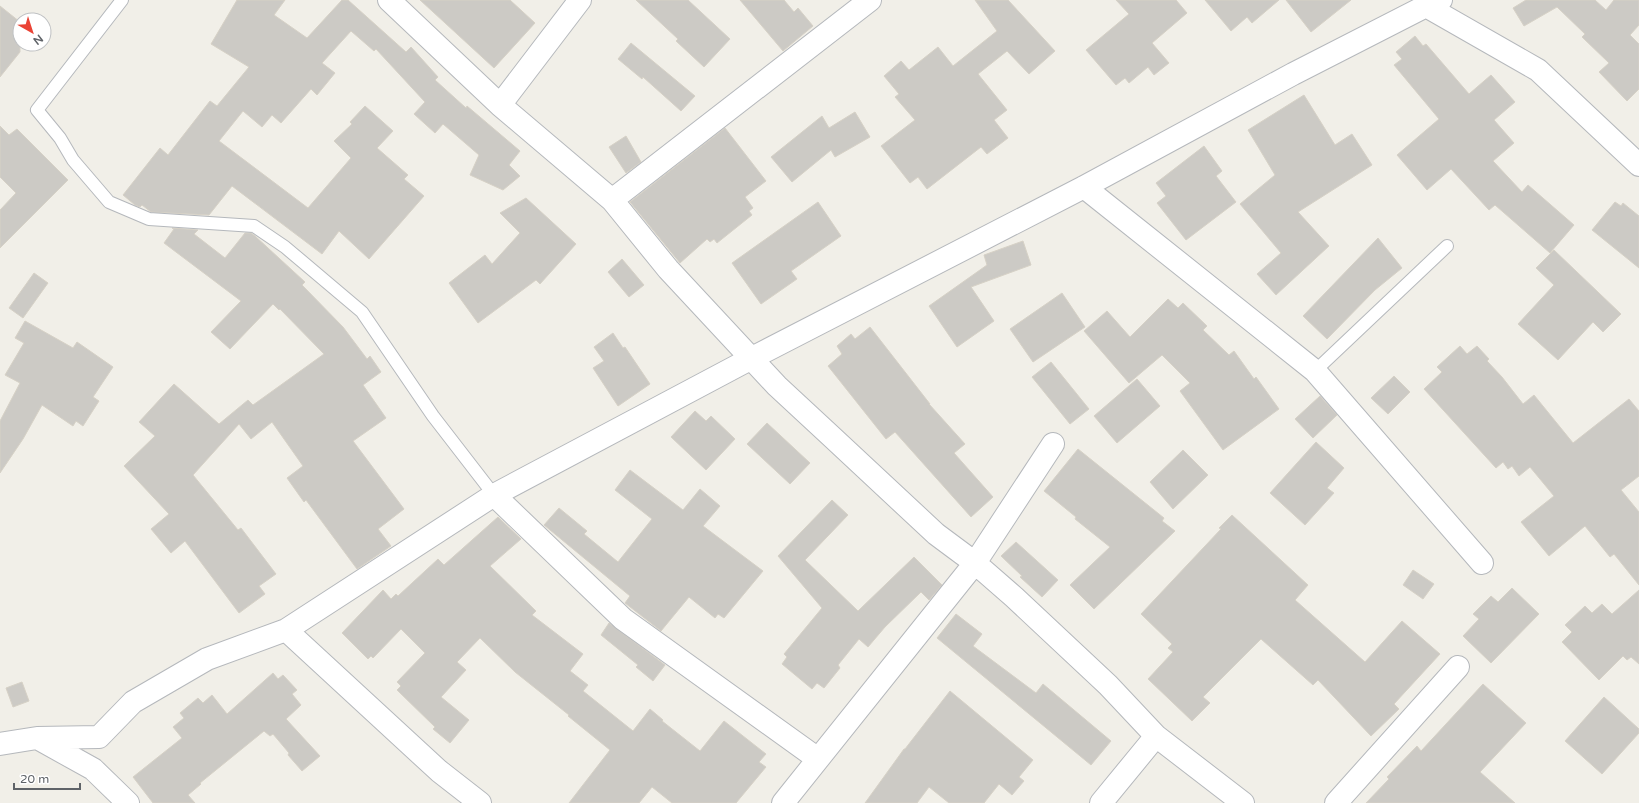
<svg xmlns="http://www.w3.org/2000/svg" width="1639" height="803" font-family="'Varela Round',sans-serif">
<rect width="100%" height="100%" fill="#f1efe8"/>
<!-- building -->
<path fill="#cccac5" stroke="#d6d1c6" d="M 237,0 L 285,0 L 274,15 L 307,38 L 342,0 L 348,0 L 406,52 L 411,47 L 438,77 L 435,80 L 466,108 L 467,106 L 520,151 L 509,165 L 520,176 L 503,190 L 470,175 L 479,155 L 443,124 L 435,133 L 414,114 L 425,102 L 376,49 L 374,51 L 351,31 L 322,63 L 335,73 L 317,95 L 311,89 L 281,123 L 272,115 L 262,127 L 243,111 L 219,141 L 308,208 L 351,158 L 334,141 L 352,124 L 350,122 L 365,106 L 393,131 L 377,148 L 408,175 L 404,179 L 424,196 L 369,259 L 339,231 L 322,254 L 232,186 L 209,215 L 151,212 L 142,205 L 140,207 L 135,205 L 123,195 L 160,148 L 168,155 L 210,101 L 217,106 L 249,67 L 211,44 Z
M 420,0 L 510,0 L 535,23 L 494,68 Z
M 636,0 L 688,0 L 730,39 L 704,67 L 676,41 L 678,39 Z
M 740,0 L 784,0 L 794,12 L 798,8 L 813,26 L 783,51 Z
M 975,0 L 1008,0 L 1055,51 L 1029,74 L 1007,51 L 978,74 L 1007,110 L 994,120 L 1008,138 L 987,154 L 981,147 L 927,189 L 918,177 L 910,183 L 881,146 L 915,120 L 895,97 L 899,94 L 884,76 L 901,61 L 909,70 L 938,47 L 953,66 L 997,31 Z
M 1116,0 L 1176,0 L 1187,13 L 1152,43 L 1169,63 L 1154,75 L 1148,67 L 1129,83 L 1125,78 L 1116,85 L 1086,50 L 1129,14 Z
M 1205,0 L 1279,0 L 1252,23 L 1247,17 L 1231,31 Z
M 1286,0 L 1351,0 L 1311,32 Z
M 1526,0 L 1595,0 L 1606,10 L 1614,0 L 1639,0 L 1639,25 L 1630,35 L 1639,44 L 1639,89 L 1627,101 L 1599,72 L 1609,63 L 1582,37 L 1585,34 L 1557,7 L 1524,26 L 1513,8 Z
M 0,6 L 20,22 L 20,52 L 0,77 Z
M 1415,36 L 1423,46 L 1426,44 L 1469,94 L 1491,75 L 1515,102 L 1494,120 L 1514,143 L 1493,161 L 1522,192 L 1528,185 L 1574,225 L 1550,253 L 1495,205 L 1489,210 L 1451,169 L 1427,190 L 1397,155 L 1439,119 L 1394,65 L 1402,59 L 1396,52 Z
M 631,43 L 695,96 L 681,111 L 643,77 L 642,79 L 618,59 Z
M 1304,95 L 1335,145 L 1352,134 L 1372,165 L 1298,212 L 1329,246 L 1276,295 L 1257,274 L 1281,253 L 1240,204 L 1275,175 L 1248,130 Z
M 855,112 L 870,137 L 835,157 L 831,150 L 792,182 L 771,157 L 822,116 L 829,128 Z
M 0,126 L 9,135 L 17,129 L 68,180 L 0,248 L 0,210 L 16,193 L 0,177 Z
M 725,128 L 766,181 L 745,197 L 753,208 L 749,211 L 752,215 L 717,243 L 714,239 L 710,242 L 707,239 L 680,263 L 630,202 Z
M 626,136 L 641,162 L 626,173 L 609,147 Z
M 1204,146 L 1222,171 L 1216,176 L 1236,202 L 1186,240 L 1157,203 L 1166,196 L 1156,183 Z
M 526,198 L 576,244 L 540,284 L 536,280 L 478,323 L 449,283 L 485,255 L 492,264 L 520,233 L 500,213 Z
M 818,202 L 841,236 L 791,271 L 797,279 L 761,304 L 732,263 Z
M 1615,202 L 1621,206 L 1623,203 L 1639,216 L 1639,268 L 1592,230 Z
M 172,228 L 198,230 L 194,234 L 225,258 L 245,233 L 251,233 L 255,236 L 305,282 L 302,285 L 343,327 L 367,359 L 370,356 L 381,372 L 363,385 L 386,418 L 353,441 L 404,509 L 378,529 L 391,546 L 357,569 L 306,500 L 304,502 L 287,478 L 303,466 L 272,422 L 251,439 L 239,424 L 193,475 L 238,530 L 241,528 L 276,574 L 259,586 L 265,594 L 239,613 L 185,541 L 171,553 L 151,529 L 169,514 L 124,466 L 155,436 L 139,422 L 174,384 L 219,424 L 248,400 L 253,405 L 324,354 L 280,309 L 279,310 L 273,304 L 230,349 L 211,332 L 241,301 L 164,243 L 174,229 Z
M 1378,238 L 1402,268 L 1375,290 L 1327,339 L 1303,316 Z
M 1023,241 L 1031,265 L 971,287 L 994,321 L 957,347 L 929,306 L 987,265 L 984,255 Z
M 1554,250 L 1621,314 L 1603,332 L 1593,322 L 1558,360 L 1518,324 L 1554,285 L 1536,268 Z
M 622,259 L 644,285 L 629,297 L 608,272 Z
M 34,273 L 48,283 L 23,318 L 9,308 Z
M 1062,293 L 1085,327 L 1033,362 L 1010,329 Z
M 1168,299 L 1178,308 L 1183,303 L 1207,326 L 1203,330 L 1229,355 L 1234,351 L 1254,379 L 1256,377 L 1279,409 L 1223,450 L 1180,391 L 1190,383 L 1162,355 L 1129,383 L 1084,331 L 1107,311 L 1130,337 Z
M 25,321 L 73,348 L 77,342 L 113,367 L 93,397 L 99,401 L 83,426 L 76,421 L 73,426 L 42,405 L 23,439 L 0,473 L 0,421 L 20,383 L 5,375 L 24,343 L 15,338 Z
M 870,327 L 930,404 L 929,404 L 965,444 L 954,453 L 993,497 L 971,517 L 895,432 L 886,439 L 828,366 L 842,354 L 837,346 L 851,334 L 855,339 Z
M 613,333 L 623,348 L 625,347 L 650,384 L 618,406 L 593,368 L 604,361 L 594,347 Z
M 1460,346 L 1467,354 L 1477,346 L 1489,359 L 1487,361 L 1502,377 L 1523,404 L 1534,395 L 1573,443 L 1629,399 L 1639,411 L 1639,476 L 1621,490 L 1639,512 L 1639,585 L 1614,554 L 1610,557 L 1585,526 L 1549,556 L 1521,522 L 1554,496 L 1530,467 L 1519,476 L 1512,466 L 1508,469 L 1503,462 L 1496,468 L 1424,389 L 1442,372 L 1437,367 Z
M 1051,362 L 1089,409 L 1070,424 L 1032,377 Z
M 1394,376 L 1410,392 L 1388,414 L 1371,398 Z
M 1137,379 L 1160,406 L 1117,443 L 1094,416 Z
M 1320,396 L 1337,415 L 1313,438 L 1295,419 Z
M 695,411 L 706,421 L 711,416 L 735,439 L 706,470 L 671,437 Z
M 767,423 L 810,463 L 790,484 L 747,444 Z
M 1316,442 L 1344,468 L 1327,488 L 1334,493 L 1305,525 L 1270,493 Z
M 1078,449 L 1164,518 L 1162,521 L 1175,531 L 1094,609 L 1070,585 L 1110,547 L 1075,519 L 1076,517 L 1044,491 Z
M 1183,450 L 1208,475 L 1173,509 L 1150,482 Z
M 630,470 L 683,510 L 700,489 L 720,506 L 703,526 L 763,571 L 724,618 L 718,614 L 715,618 L 689,597 L 661,631 L 625,603 L 630,596 L 544,525 L 559,508 L 587,531 L 584,534 L 618,562 L 652,519 L 615,490 Z
M 832,500 L 848,515 L 805,560 L 858,611 L 914,557 L 942,585 L 929,600 L 921,592 L 885,627 L 868,647 L 859,639 L 838,665 L 840,668 L 824,688 L 817,683 L 812,689 L 782,664 L 787,657 L 784,654 L 822,608 L 778,556 Z
M 1232,515 L 1308,585 L 1295,600 L 1365,662 L 1402,621 L 1440,654 L 1394,704 L 1399,709 L 1371,736 L 1318,680 L 1313,685 L 1261,639 L 1203,697 L 1210,703 L 1192,721 L 1148,679 L 1173,652 L 1168,648 L 1172,644 L 1141,614 L 1221,529 L 1219,528 Z
M 498,517 L 521,539 L 490,566 L 536,611 L 532,615 L 583,654 L 570,671 L 588,685 L 583,691 L 633,731 L 650,709 L 663,720 L 662,721 L 700,751 L 724,721 L 766,754 L 759,762 L 766,767 L 736,803 L 672,803 L 652,787 L 639,803 L 569,803 L 610,750 L 568,716 L 569,715 L 515,672 L 480,638 L 457,662 L 466,670 L 441,697 L 469,720 L 450,743 L 433,729 L 435,727 L 397,690 L 401,686 L 397,682 L 425,653 L 401,629 L 373,658 L 371,656 L 368,659 L 342,633 L 383,590 L 391,599 L 396,594 L 398,596 L 438,559 L 444,565 Z
M 1016,542 L 1058,580 L 1042,597 L 1020,577 L 1022,576 L 1001,556 Z
M 1413,570 L 1434,584 L 1423,599 L 1403,585 Z
M 1512,588 L 1539,614 L 1491,663 L 1463,636 L 1479,619 L 1473,614 L 1491,596 L 1498,602 Z
M 1639,590 L 1639,664 L 1631,657 L 1627,660 L 1623,656 L 1599,680 L 1562,642 L 1572,632 L 1565,625 L 1585,606 L 1592,613 L 1602,604 L 1612,614 Z
M 956,614 L 982,634 L 973,646 L 1036,693 L 1043,684 L 1111,741 L 1091,765 L 937,638 Z
M 609,623 L 665,665 L 653,681 L 636,667 L 638,665 L 601,635 Z
M 273,673 L 278,679 L 283,675 L 297,690 L 292,694 L 301,705 L 286,719 L 320,756 L 302,771 L 288,755 L 289,753 L 273,734 L 270,736 L 264,731 L 200,783 L 201,784 L 188,795 L 195,803 L 153,803 L 133,777 L 182,738 L 173,727 L 184,718 L 180,713 L 198,698 L 203,703 L 212,695 L 227,714 Z
M 22,682 L 29,701 L 13,707 L 6,688 Z
M 1483,684 L 1526,723 L 1480,772 L 1515,803 L 1366,803 L 1389,779 L 1387,777 L 1417,746 L 1421,751 Z
M 950,691 L 1033,760 L 1019,777 L 1024,781 L 1012,795 L 999,784 L 984,803 L 949,803 L 929,787 L 917,803 L 865,803 L 904,749 L 905,749 Z
M 1604,697 L 1639,729 L 1639,733 L 1602,774 L 1565,741 Z"/>
<g fill="none" stroke-linecap="round" stroke-linejoin="round">
<defs>
<path id="lane" d="M 122,0 L 37,110 L 60,138 L 73,160 L 109,202 L 149,219 L 254,226 L 285,247 L 362,312 L 433,416 L 494,495
M 1315,371 L 1447,246"/>
<path id="street" d="M 389,0 L 500,105 L 612,200 L 668,269 L 777,386 L 832,437 L 936,534 L 975,563 L 1014,597 L 1108,685 L 1156,736 L 1243,803
M 1426,6 L 1538,70 L 1639,165
M 500,105 L 580,0
M 1084,187 L 1315,371 L 1482,563
M 612,200 L 870,0
M 494,495 L 623,619 L 818,759
M 286,630 L 439,771 L 480,803
M 39,739 L 93,769 L 128,803
M 0,744 L 37,738 L 99,737 L 133,702 L 207,659 L 286,630 L 494,495 L 752,358 L 1084,187 L 1293,74 L 1426,6 L 1441,0
M 783,803 L 975,563 L 1053,444
M 1101,803 L 1156,736
M 1336,803 L 1458,667"/>
</defs>
<!-- lane casing -->
<use href="#lane" stroke="#b5b8bc" stroke-width="14"/>
<!-- street casing -->
<use href="#street" stroke="#b5b8bc" stroke-width="24"/>
<!-- lane -->
<use href="#lane" stroke="#fff" stroke-width="12"/>
<!-- street -->
<use href="#street" stroke="#fff" stroke-width="22"/>
</g>
<!-- north arrow -->
<g transform="translate(32 32) rotate(141)"><circle r="19" fill="#ffffff" stroke="#bfc1c3"/>
<path d="M0-3L7 15L0 10L-7 15Z" fill="#ea4335"/>
<text y="-6" font-size="11" font-weight="bold" text-anchor="middle" fill="#5f6368">N</text>
</g>
<!-- scale -->
<path d="M14 783v6h66v-6" fill="none" stroke="#5f6368" stroke-width="2"/>
<text x="20" y="783" font-size="12" fill="#5f6368" stroke="#ffffff" stroke-width="3" paint-order="stroke">20 m</text>
</svg>
